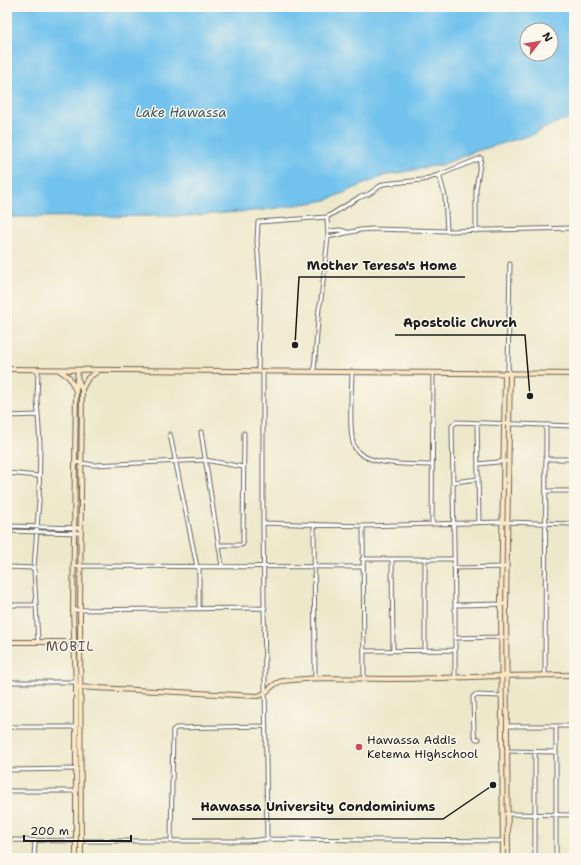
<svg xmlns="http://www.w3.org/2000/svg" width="581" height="865" font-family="'Shantell Sans',sans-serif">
<rect width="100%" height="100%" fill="#fbf7ec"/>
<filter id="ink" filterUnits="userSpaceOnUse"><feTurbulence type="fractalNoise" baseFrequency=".025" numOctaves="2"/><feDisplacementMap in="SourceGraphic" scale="8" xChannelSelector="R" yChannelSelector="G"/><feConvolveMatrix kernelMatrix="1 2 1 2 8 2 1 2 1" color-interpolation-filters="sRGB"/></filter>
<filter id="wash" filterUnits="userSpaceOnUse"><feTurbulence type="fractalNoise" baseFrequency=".012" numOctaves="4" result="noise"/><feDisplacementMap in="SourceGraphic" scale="16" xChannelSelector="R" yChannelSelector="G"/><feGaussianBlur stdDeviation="0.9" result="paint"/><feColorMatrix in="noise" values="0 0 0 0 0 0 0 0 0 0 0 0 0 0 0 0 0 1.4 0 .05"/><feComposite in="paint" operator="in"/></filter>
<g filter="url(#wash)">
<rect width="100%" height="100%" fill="#eee8cb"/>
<!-- water -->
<path fill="#71c2ed" stroke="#466f84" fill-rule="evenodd" d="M 7,7 L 574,7 L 574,119 L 562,120 L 531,135 L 473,152 L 444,164 L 383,176 L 327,200 L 264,210 L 185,216 L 7,217 ZM 527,30 L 551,30 L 551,54 L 527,54 Z"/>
</g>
<g filter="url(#ink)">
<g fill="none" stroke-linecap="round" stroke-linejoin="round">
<defs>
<path id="street" d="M 439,175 L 445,196 L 447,231
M 328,231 L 340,230 L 347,232
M 328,237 L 360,230 L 372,229 L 447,231 L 574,228
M 38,369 L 37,400 L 40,444 L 39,501 L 34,568 L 38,642
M 258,371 L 260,283 L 257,241 L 258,222 L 327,217 L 358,198 L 369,194 L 383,184 L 422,180 L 439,175 L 481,158 L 476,189 L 476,231
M 263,371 L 263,523 L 267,839
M 314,371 L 319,308 L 321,300 L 328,237 L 327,217
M 352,371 C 352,388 348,431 354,446 C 363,467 413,464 432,465
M 510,373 L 508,368 L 510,264
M 7,416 L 38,415
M 477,423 L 479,523
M 201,432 L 222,566
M 170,434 L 197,567
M 546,459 L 574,459
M 75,462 L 94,465 L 205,460 L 243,467
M 478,464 L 508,461
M 7,473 L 38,476
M 454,482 L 478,479
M 546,491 L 574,491
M 263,523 L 363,526 L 502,522 L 574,524
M 314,524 L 315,679
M 432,524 L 433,373
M 7,526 L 81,528
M 363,526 L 364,679
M 7,531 L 81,533
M 219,545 L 241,545 L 243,544 L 244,433
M 425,558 L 425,650
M 362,559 L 454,559
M 392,559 L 393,651
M 74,566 L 362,567
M 7,567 L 34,568
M 199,567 L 199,609
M 454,568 L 507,567
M 7,605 L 36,605
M 455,605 L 506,604
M 73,610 L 265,608
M 455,638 L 503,637
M 364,651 L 455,650
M 545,675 L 546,425
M 455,678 L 455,605 L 452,426 L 456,422 L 574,426
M 7,682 L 75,682
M 508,726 L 574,726
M 556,726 L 556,858
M 7,727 L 77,727
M 479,739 L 476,739 L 474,733 L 473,697 L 475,695 L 502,696
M 508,751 L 556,752
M 535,752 L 535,858
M 7,770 L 77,769
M 7,791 L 77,791
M 506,814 L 574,815
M 7,840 L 76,841
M 81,841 L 248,841 L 267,839 L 503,841
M 171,841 L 173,730 L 176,728 L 266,726
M 34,858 L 35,841"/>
<path id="secondary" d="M 7,369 L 574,374
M 59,370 L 69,377 L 75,389
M 78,379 L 82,390 L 80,610 L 81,858
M 82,389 L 88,378 L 98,371
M 7,642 L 80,642
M 76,687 L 258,696 C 268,694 272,682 283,681 C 319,676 356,679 392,679 C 453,678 513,675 574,675
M 76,858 L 76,687 L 73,610 L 76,390 L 78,370
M 503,858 L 501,604 L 505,373
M 508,858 L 506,604 L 510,373"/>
</defs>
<!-- street casing -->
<use href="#street" stroke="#666359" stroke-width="5"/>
<!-- secondary casing -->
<use href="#secondary" stroke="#666359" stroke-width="6"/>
<!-- street -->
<use href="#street" stroke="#fff" stroke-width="3"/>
<!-- secondary -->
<use href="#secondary" stroke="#fbe7c3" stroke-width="4"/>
</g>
</g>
<!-- markers -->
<circle fill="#d1495b" stroke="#fbf7ec" stroke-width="1.5" cx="359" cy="747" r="4"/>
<g text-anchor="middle" stroke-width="3" stroke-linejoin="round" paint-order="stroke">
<!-- poi labels -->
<g font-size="12" fill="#1c1c1c" stroke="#fbf7ec" text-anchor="start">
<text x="367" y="744">Hawassa Addis<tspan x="367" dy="14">Ketema Highschool</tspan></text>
</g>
<!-- water labels -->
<g font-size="13" font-style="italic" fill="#3a5665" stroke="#fbf7ec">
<text x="181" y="117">Lake Hawassa</text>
</g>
<!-- neighbourhood labels -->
<g font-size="13" letter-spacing="1" fill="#634e4c" stroke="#fbf7ec">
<text x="70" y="651">MOBIL</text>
</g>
</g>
<!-- callouts -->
<path fill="none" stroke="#1c1c1c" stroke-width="1.5" d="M295 345L299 277H465M530 396L525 335H395M493 785L443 819H192"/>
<g fill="#1c1c1c" stroke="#fbf7ec" stroke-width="1.5">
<circle cx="295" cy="345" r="4"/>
<circle cx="530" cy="396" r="4"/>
<circle cx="493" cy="785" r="4"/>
</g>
<g font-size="13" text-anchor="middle" font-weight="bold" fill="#1c1c1c" stroke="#fbf7ec" stroke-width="3" stroke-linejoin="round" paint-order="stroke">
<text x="382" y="270">Mother Teresa's Home</text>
<text x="460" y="327">Apostolic Church</text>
<text x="318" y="811">Hawassa University Condominiums</text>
</g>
<!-- margin -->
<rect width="581" height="865" fill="none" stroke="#fbf7ec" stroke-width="24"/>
<!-- north arrow -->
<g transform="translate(539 42) rotate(59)"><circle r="19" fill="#fbf7ec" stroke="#a29f99"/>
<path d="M0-3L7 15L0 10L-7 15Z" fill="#d1495b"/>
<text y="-6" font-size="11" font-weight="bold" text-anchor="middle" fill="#1c1c1c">N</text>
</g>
<!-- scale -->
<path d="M24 835v6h107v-6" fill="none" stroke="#1c1c1c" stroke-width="2"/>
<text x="30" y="835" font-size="12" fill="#1c1c1c" stroke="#fbf7ec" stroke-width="3" paint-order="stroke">200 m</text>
</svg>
